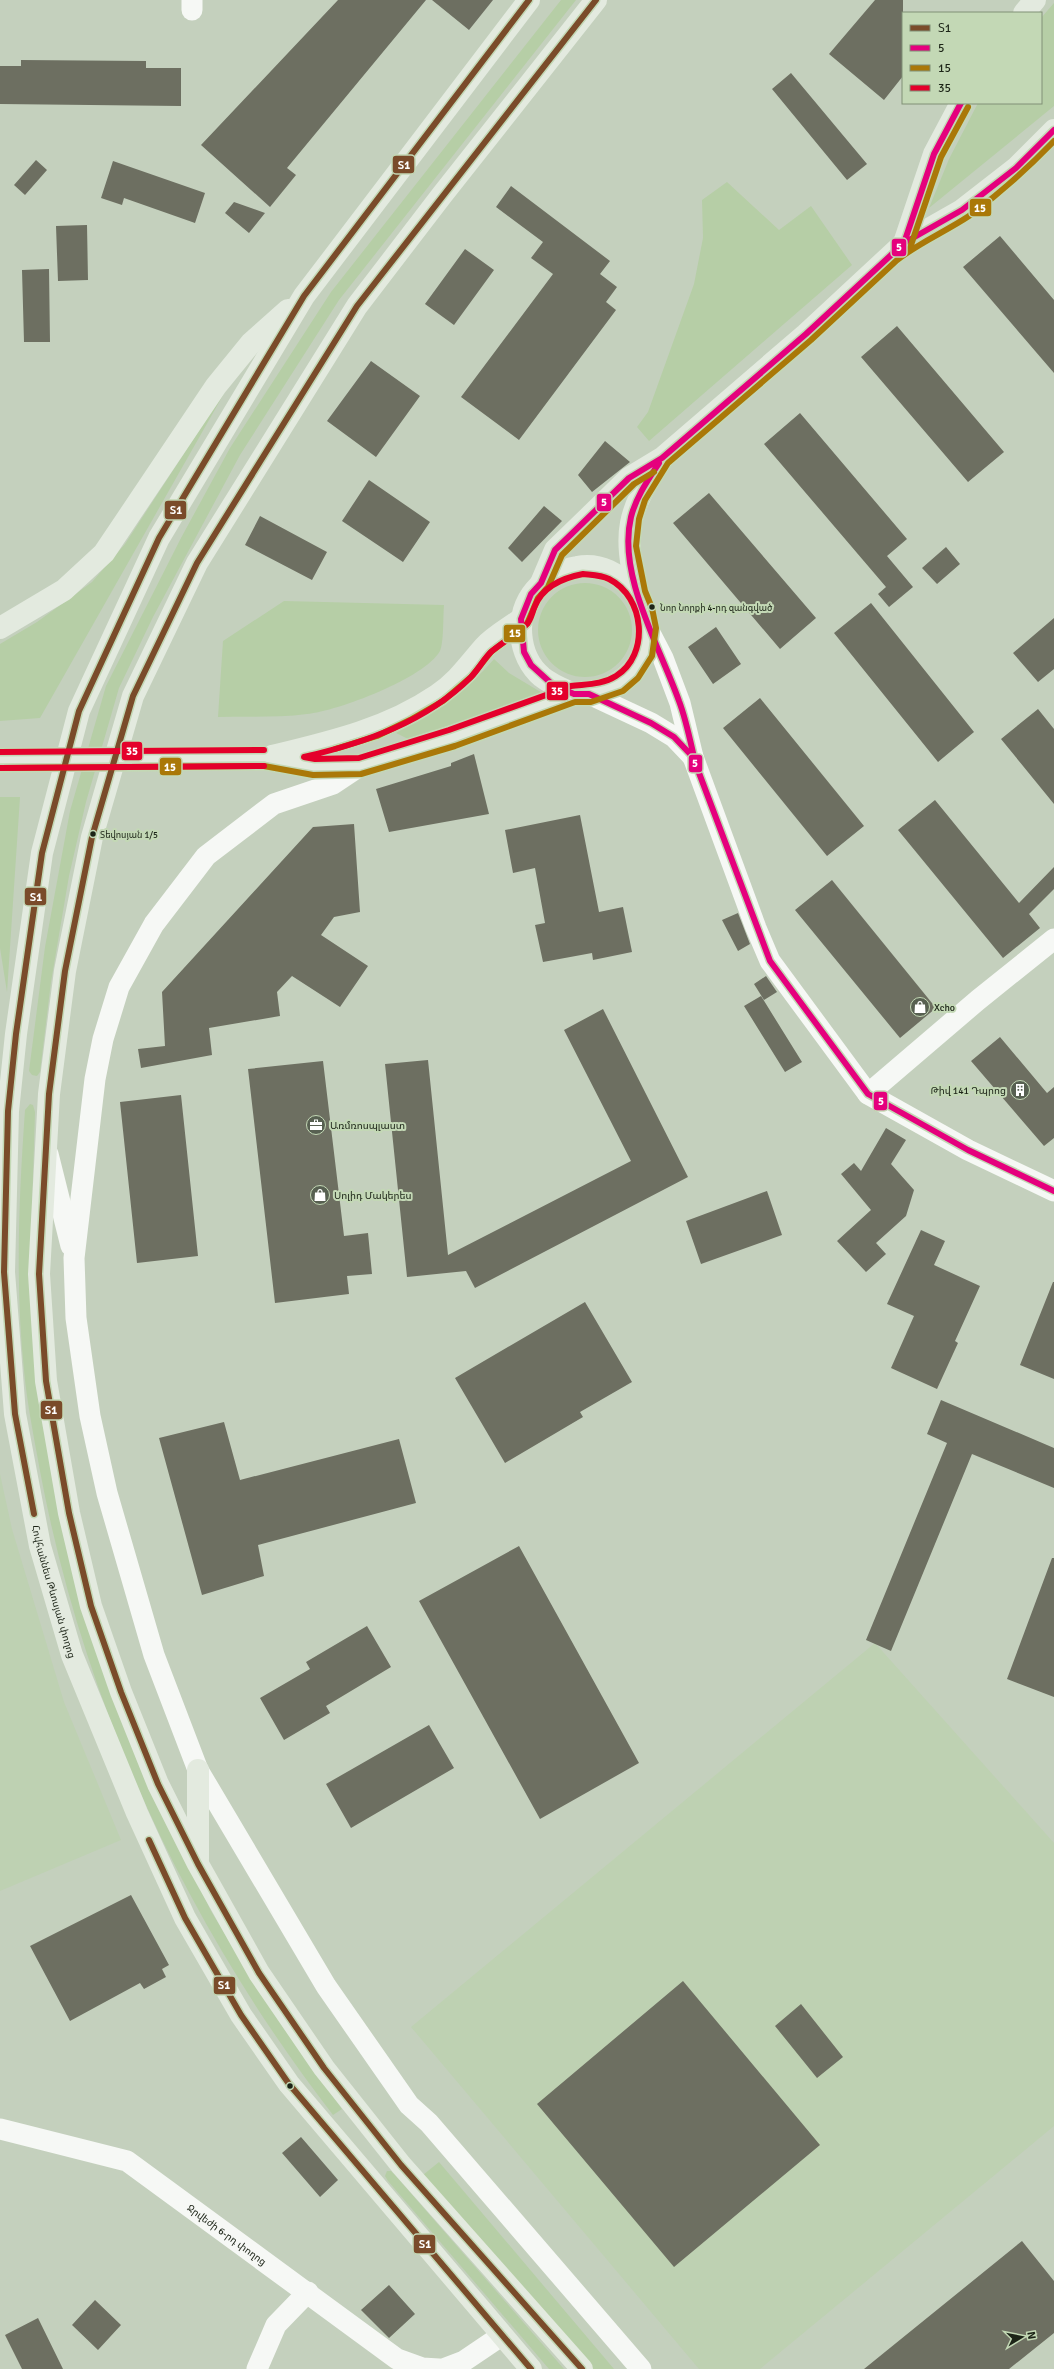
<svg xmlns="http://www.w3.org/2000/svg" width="1054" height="2369" font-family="Signika,'Noto Sans Armenian',sans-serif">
<rect width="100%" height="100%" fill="#c4d0bd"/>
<!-- built -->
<path fill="#bed1b2" d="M 0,1474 L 12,1529 L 64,1702 L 121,1840 L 0,1891 Z
M 875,1643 L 1054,1843 L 1054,2126 L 760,2369 L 699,2369 L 411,2027 Z"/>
<!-- green -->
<path fill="#b6cea6" d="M 561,0 L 576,0 L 339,300 L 240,455 L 153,617 L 119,688 L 86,802 L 69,876 L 51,982 L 40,1072 L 37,1076 L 32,1075 L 29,1071 L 45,947 L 70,811 L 106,686 L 181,538 L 230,448 L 331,292 Z
M 1054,3 L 1054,106 L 929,208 L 949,159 L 978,103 L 1041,103 L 1041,18 Z
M 727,182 L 779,230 L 811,206 L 852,265 L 649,441 L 637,427 L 648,412 L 694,284 L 703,238 L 702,200 Z
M 230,383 L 40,718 L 0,721 L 0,644 L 37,622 L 92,582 L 125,544 Z
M538 630a47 47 0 1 1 94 0a47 47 0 1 1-94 0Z
M 284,601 L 444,605 C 443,616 444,642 440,651 C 425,678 338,711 307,714 C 278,718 247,716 218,717 L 223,641 Z
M 494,659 L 509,673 L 544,694 L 408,739 L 396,733 C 433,711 466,692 494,659 Z
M 0,797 L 20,797 L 7,992 L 0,948 Z
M 30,1104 L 33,1105 L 35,1112 L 30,1272 L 44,1431 L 163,1812 L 211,1911 L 259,1991 L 342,2109 L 333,2115 C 187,1926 84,1706 40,1471 C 34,1437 27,1404 24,1370 C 15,1284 19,1196 25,1110 Z
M 439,2162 L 614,2369 L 593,2369 L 423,2175 Z
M 387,2171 L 391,2171 L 395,2175 L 564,2369 L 549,2369 L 388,2181 L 385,2176 Z"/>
<!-- building -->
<path fill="#6d6f61" d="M 338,0 L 426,0 L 287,168 L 296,175 L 270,207 L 201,145 Z
M 432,0 L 493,0 L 469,30 Z
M 875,0 L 903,0 L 903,76 L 884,100 L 829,54 Z
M 21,60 L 146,61 L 146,68 L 181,68 L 181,106 L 0,104 L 0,66 L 21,66 Z
M 791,73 L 867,164 L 847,180 L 772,89 Z
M 36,160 L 47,170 L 25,195 L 14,185 Z
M 113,161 L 205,193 L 195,223 L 124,198 L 122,205 L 101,198 Z
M 511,186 L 610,261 L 600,274 L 617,287 L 606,302 L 616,310 L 519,440 L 461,397 L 553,274 L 531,258 L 543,242 L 496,207 Z
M 234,202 L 265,213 L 249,233 L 225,213 Z
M 87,225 L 88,280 L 58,281 L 56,226 Z
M 1000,236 L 1054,300 L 1054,373 L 963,267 Z
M 465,249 L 494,270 L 454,325 L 425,304 Z
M 49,269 L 50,342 L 24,342 L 22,270 Z
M 897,326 L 1004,452 L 968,482 L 861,357 Z
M 371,361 L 420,396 L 376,457 L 327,421 Z
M 800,413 L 907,539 L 887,556 L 913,587 L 889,607 L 878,594 L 886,587 L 764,444 Z
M 605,441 L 630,462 L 592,492 L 578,475 Z
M 369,480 L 430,522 L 403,562 L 342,521 Z
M 709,493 L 816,618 L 780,649 L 673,523 Z
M 544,506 L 562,521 L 522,562 L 508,548 Z
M 260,516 L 327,552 L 312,580 L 245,545 Z
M 946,547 L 960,564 L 937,584 L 922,568 Z
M 871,603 L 974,732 L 938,762 L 834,633 Z
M 1054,618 L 1054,669 L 1038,682 L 1013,653 Z
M 716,627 L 741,664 L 713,684 L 688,647 Z
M 760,698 L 864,826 L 827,856 L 723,728 Z
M 1038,709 L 1054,729 L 1054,804 L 1001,739 Z
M 474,754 L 489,814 L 389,832 L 376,789 L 451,766 L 451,763 Z
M 935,800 L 1019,903 L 1054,867 L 1054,889 L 1029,914 L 1040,928 L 1003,958 L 898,830 Z
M 580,815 L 599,912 L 623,907 L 632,952 L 593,960 L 592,953 L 543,962 L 535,925 L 545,923 L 535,868 L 513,873 L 505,830 Z
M 354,824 L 360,912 L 334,917 L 321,935 L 368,966 L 340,1007 L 292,976 L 277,992 L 280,1016 L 209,1028 L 212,1055 L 141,1068 L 138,1049 L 165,1046 L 162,992 L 313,827 Z
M 832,880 L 936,1008 L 900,1038 L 795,910 Z
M 738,913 L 750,944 L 738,951 L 722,920 Z
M 766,976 L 777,992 L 764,1000 L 754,984 Z
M 761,996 L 802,1062 L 785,1072 L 744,1006 Z
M 603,1009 L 688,1177 L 475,1288 L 466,1271 L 407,1277 L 385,1064 L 428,1060 L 448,1255 L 631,1161 L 564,1030 Z
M 1000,1037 L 1047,1093 L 1054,1087 L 1054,1138 L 1044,1146 L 971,1061 Z
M 323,1061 L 344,1236 L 368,1233 L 372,1274 L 347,1276 L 349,1294 L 275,1303 L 248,1069 Z
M 181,1095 L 198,1256 L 137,1263 L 120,1102 Z
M 886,1128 L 906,1140 L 891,1164 L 914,1190 L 906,1216 L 876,1243 L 886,1254 L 866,1272 L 837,1241 L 871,1210 L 841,1174 L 854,1163 L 861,1171 Z
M 767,1191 L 782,1235 L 701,1264 L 686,1221 Z
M 921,1230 L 945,1241 L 934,1265 L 980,1286 L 955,1341 L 958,1343 L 937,1389 L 891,1368 L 914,1316 L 887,1304 Z
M 1053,1282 L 1054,1282 L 1054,1379 L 1020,1365 Z
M 585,1302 L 632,1382 L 580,1412 L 583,1417 L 505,1463 L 455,1378 Z
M 941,1400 L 1054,1448 L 1054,1488 L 972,1454 L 891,1651 L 866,1640 L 947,1443 L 927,1434 Z
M 224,1422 L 240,1480 L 399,1439 L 416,1503 L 258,1545 L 264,1576 L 202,1595 L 159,1438 Z
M 519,1546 L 639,1763 L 540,1819 L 419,1601 Z
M 1052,1558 L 1054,1558 L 1054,1697 L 1007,1679 Z
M 367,1626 L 391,1667 L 326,1706 L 330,1713 L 284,1740 L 260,1698 L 310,1669 L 306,1662 Z
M 429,1725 L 454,1768 L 351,1828 L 326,1784 Z
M 131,1895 L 169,1965 L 162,1969 L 166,1977 L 144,1989 L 140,1983 L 70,2021 L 30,1946 Z
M 683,1981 L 820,2145 L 674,2267 L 537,2104 Z
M 801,2004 L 843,2057 L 817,2078 L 775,2026 Z
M 301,2137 L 338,2180 L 320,2197 L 282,2153 Z
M 1022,2241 L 1054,2281 L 1054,2333 L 1009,2369 L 864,2369 Z
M 389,2285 L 415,2314 L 389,2338 L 361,2310 Z
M 95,2300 L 121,2325 L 98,2350 L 72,2325 Z
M 38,2318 L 63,2369 L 22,2369 L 5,2335 Z"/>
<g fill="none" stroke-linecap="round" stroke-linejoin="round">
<!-- minor -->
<g stroke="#f6f8f5" stroke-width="21">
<path d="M 192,0 L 192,10"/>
<path d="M 648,629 L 663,658 L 680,703 L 693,757 L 756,928 L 770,961 L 868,1094 L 968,1150 L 1054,1191"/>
<path d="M 589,694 L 651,723 L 674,737 L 693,757"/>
<path d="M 360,766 L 333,784 L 274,804 L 206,856 L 154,924 L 119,987 L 103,1039 L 95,1079 L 74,1258 L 76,1318 L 90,1416 L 107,1493 L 154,1655 L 198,1770 L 326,1986 L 409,2105 L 429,2123 L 641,2369"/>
<path d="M 868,1094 L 978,1000 L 1054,939"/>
<path d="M 48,1154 L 71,1246"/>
<path id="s1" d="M 0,2129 L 127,2161 L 397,2359 L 422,2368 L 439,2369"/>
<path d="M 257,2369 L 276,2325 L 308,2292"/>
<path d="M 443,2369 L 464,2361 L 501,2336"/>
</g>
<!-- major -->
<g stroke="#e3eadf" stroke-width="22">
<path id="s2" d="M 529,0 L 304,296 L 159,538 L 79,711 L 42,853 L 16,1034 L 8,1111 L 4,1272 L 15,1414 L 40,1546 L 72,1655 L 137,1813 L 185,1918 L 241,2015 L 289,2084 L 531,2369"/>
<path d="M 1024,13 L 1035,0"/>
<path d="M 904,243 L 934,154 L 961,103"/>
<path d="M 541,583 L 555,550 L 629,478 L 662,458 L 806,334 L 904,243 L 962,210 L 1016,168 L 1054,130"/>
<path d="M 637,593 C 623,530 627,515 660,461"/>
<path d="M 0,628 L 64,590 L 104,553 L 216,386 L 251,343 L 288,310"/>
<path d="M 272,756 C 330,742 387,729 437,695 C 457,682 469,664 484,647 C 494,636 509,628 521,619"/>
<path d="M 0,760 L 265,758 L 314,767 L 360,766 L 452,738 L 574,694 C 601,694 623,685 639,662 C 641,659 644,656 645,652 C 660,611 622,558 577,567 C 560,570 546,577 535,590 C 514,614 517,656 542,677 C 552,685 563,689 574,694"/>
<path d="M 198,1859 L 198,1770"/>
<path d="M 582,2369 L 401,2165 L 324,2068 L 259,1973 L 198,1864 L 158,1784 L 121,1692 L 91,1606 L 69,1513 L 46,1381 L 39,1274 L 49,1094 L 65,971 L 92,837 L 133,696 L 197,563 L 357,306 L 442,195 L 596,0"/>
</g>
<defs>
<path id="bus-1" d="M 34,1514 L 15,1414 L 4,1272 L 8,1111 L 16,1034 L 42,853 L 79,711 L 159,538 L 304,296 L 529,0
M 149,1840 L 185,1918 L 241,2015 L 289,2084 L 531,2369
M 582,2369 L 401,2165 L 324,2068 L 259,1973 L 198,1864 L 158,1784 L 121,1692 L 91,1606 L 69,1513 L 46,1381 L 39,1274 L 49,1094 L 65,971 L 92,837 L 133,696 L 197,563 L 357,306 L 596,0"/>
<path id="bus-2" d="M 1054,130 L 1016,168 L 962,210 L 904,243 L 806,334 L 662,458 L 629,478 L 555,550 L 541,583 L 531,594 L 521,619 L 524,652 L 531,665 L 553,685 L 574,694 L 589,694 L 651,723 L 674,737 L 693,757 L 770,961 L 868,1094 L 968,1150 L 1054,1191
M 891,255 L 904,243 L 934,154 L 961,103
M 659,463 C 648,480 636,497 631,517 C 617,575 660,647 679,701 C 687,722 691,745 696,766"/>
<path id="bus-3" d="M 896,261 C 918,243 945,232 969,216 C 999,194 1028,168 1054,141
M 335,749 L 377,736 L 410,720 L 443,701 L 471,677 L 491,652 L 527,624 L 538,598 L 548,587 L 562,555 L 634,484 L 654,472
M 0,768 L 264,766 L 313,775 L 361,774 L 455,746 L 575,702 L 591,702 L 623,691 L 638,678 L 652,656 L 656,628 L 652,608 L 645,591 L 636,546 L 639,519 L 645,500 L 668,463 L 811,340 L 910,248 L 941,157 L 968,107"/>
<path id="bus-4" d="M 583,574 C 592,575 601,575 609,579 C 645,597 650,655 616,676 C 602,685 586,684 571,686 L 449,730 L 359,758 L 315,759 L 304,757 C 364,743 426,722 471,677 C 479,669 484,658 492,651 C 503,642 516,635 526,625 C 531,621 532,612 535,606 C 543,586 562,578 583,574 Z
M 0,752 L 264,750
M 0,768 L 264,766"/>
</defs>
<!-- bus-1 casing -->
<use href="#bus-1" stroke="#c3d8b5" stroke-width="9"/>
<!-- bus-2 casing -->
<use href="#bus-2" stroke="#c3d8b5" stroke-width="9"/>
<!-- bus-3 casing -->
<use href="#bus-3" stroke="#c3d8b5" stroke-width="9"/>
<!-- bus-4 casing -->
<use href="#bus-4" stroke="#c3d8b5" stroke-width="9"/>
<!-- bus-1 -->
<use href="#bus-1" stroke="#7a4b2a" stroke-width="6"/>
<!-- bus-2 -->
<use href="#bus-2" stroke="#e5007d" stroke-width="6"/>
<!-- bus-3 -->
<use href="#bus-3" stroke="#aa7808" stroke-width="6"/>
<!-- bus-4 -->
<use href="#bus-4" stroke="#e4002b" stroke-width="6"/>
</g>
<!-- icons -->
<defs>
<symbol id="shop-disc" viewBox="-11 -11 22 22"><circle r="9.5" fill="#576051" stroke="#c3d8b5"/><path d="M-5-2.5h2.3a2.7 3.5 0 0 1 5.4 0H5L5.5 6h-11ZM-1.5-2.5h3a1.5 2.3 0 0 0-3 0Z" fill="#fff"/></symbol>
<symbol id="building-disc" viewBox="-11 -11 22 22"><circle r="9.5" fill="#576051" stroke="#c3d8b5"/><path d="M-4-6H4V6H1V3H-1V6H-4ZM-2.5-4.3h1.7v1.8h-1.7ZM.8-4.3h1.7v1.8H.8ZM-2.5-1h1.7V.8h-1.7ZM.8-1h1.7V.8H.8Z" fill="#fff"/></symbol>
<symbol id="office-disc" viewBox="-11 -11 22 22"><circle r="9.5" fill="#576051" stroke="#c3d8b5"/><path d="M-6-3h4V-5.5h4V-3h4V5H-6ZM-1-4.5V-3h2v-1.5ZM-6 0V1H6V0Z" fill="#fff"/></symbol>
</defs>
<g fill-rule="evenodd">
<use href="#shop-disc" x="909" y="996" width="22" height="22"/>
<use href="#building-disc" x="1009" y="1079" width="22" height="22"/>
<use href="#office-disc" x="305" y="1114" width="22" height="22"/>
<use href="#shop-disc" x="309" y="1184" width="22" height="22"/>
</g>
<!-- markers -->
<g fill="#1c2417" stroke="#c3d8b5" stroke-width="1.5">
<circle cx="652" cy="607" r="3.5"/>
<circle cx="93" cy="834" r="3.5"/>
<circle cx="290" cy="2086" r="3.5"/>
</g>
<g text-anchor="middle" stroke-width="4" stroke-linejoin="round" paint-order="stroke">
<!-- bus labels -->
<g font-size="9" fill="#1c2417" stroke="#c3d8b5" text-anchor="start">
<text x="660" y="611">Նոր Նորքի 4-րդ զանգված</text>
<text x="100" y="838">Տեվոսյան 1/5</text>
</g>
<!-- poi labels -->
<g font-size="10" fill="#1c2417" stroke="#c3d8b5" text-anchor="start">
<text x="934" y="1011">Xcho</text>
<text x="1006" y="1094" text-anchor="end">Թիվ 141 Դպրոց</text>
<text x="330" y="1129">Առմռոսպլաստ</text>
<text x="334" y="1199">Սոլիդ Մակերես</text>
</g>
<!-- street labels -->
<g font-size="10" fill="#1c2417" stroke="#c3d8b5">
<text dy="4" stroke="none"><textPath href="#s2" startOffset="1737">Հովհաննես Թևոսյան փողոց</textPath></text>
<text dy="4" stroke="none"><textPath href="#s1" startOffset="255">Ջրվեժի 6-րդ փողոց</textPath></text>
</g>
</g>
<g stroke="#c3d8b5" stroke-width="1.5">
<rect x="392" y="155" width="23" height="19" rx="4" fill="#7a4b2a"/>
<rect x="969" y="198" width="23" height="19" rx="4" fill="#aa7808"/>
<rect x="891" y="238" width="16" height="19" rx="4" fill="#e5007d"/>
<rect x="596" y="493" width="16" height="19" rx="4" fill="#e5007d"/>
<rect x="164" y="500" width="23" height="20" rx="4" fill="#7a4b2a"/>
<rect x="503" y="624" width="23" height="19" rx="4" fill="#aa7808"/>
<rect x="546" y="681" width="23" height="20" rx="4" fill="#e4002b"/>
<rect x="121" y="741" width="22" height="20" rx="4" fill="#e4002b"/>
<rect x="688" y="754" width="15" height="19" rx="4" fill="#e5007d"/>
<rect x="159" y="757" width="23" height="19" rx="4" fill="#aa7808"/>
<rect x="24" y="887" width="23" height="19" rx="4" fill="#7a4b2a"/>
<rect x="873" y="1091" width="15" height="20" rx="4" fill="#e5007d"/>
<rect x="40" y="1400" width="23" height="20" rx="4" fill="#7a4b2a"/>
<rect x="213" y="1976" width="23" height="19" rx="4" fill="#7a4b2a"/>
<rect x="413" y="2234" width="23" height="20" rx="4" fill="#7a4b2a"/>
</g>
<g font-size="11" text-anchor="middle" font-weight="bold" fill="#fff">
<text x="404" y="169">Տ1</text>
<text x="980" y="212">15</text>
<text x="899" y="251">5</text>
<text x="604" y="506">5</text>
<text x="176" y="514">Տ1</text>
<text x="515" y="637">15</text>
<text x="557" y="695">35</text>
<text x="132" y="755">35</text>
<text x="695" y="767">5</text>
<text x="170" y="771">15</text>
<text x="36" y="901">Տ1</text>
<text x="881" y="1105">5</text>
<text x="51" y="1414">Տ1</text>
<text x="224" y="1989">Տ1</text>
<text x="425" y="2248">Տ1</text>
</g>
<!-- legend -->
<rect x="902" y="12" width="140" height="92" fill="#c3d8b5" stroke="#809076"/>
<rect x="910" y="25" width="20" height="6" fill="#7a4b2a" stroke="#809076"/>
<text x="938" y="32" font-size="12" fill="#1c2417">Տ1</text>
<rect x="910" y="45" width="20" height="6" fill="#e5007d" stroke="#809076"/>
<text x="938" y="52" font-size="12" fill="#1c2417">5</text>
<rect x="910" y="65" width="20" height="6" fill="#aa7808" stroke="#809076"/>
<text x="938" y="72" font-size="12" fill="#1c2417">15</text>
<rect x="910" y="85" width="20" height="6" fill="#e4002b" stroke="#809076"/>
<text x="938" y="92" font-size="12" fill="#1c2417">35</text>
<!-- north arrow -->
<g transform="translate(1022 2337) rotate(80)" stroke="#c3d8b5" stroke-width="3" paint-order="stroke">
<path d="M0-3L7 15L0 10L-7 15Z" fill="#1c2417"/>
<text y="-6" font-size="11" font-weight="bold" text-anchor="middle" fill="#1c2417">N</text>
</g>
</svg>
